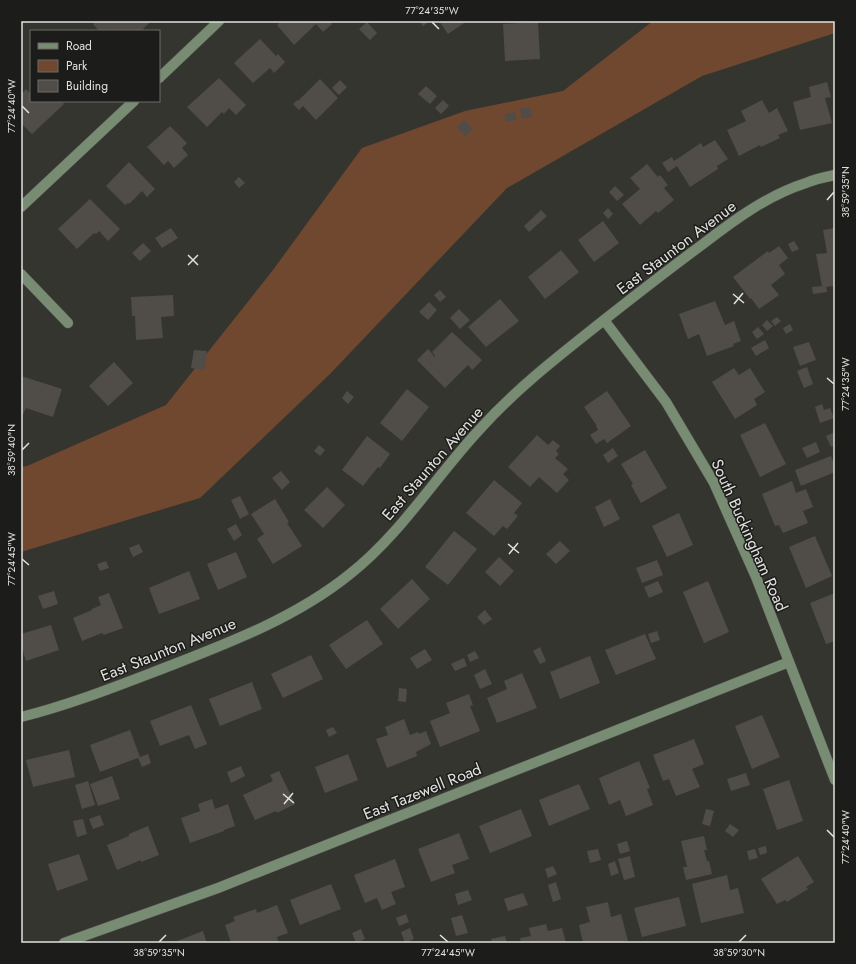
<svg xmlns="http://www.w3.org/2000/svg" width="856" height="964" font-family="Jost,sans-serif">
<rect width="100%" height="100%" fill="#353530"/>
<!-- green -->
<path fill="#704830" d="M 653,21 L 835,21 L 835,33 L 702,76 L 507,188 L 330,374 L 200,498 L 21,552 L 21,467 L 27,466 L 166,405 L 273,270 L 362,148 L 465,111 L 563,91 Z"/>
<!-- building -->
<path fill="#504d48" d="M 96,21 L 149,21 L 150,22 L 141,31 L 99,31 L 93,24 Z
M 281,21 L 330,21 L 332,24 L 323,32 L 316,24 L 294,45 L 277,25 Z
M 419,21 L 430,21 L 423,26 Z
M 439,21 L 467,21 L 448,34 Z
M 367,22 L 377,33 L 370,40 L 359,29 Z
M 538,22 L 540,59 L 505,61 L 503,24 Z
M 260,39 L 276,56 L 278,54 L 285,62 L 274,73 L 270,68 L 253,83 L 234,63 Z
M 219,78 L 246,105 L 236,115 L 229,108 L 224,114 L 222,112 L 207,127 L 187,107 Z
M 320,79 L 338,98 L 316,120 L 303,106 L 299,110 L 293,104 L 297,100 L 298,101 Z
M 340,80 L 347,87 L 339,95 L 332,88 Z
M 827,82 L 831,97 L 825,98 L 832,123 L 800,130 L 793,102 L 811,97 L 809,87 Z
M 426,86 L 437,96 L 430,104 L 418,94 Z
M 26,89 L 31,94 L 31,101 L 62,101 L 64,104 L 32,134 L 21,123 L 21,107 L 23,105 L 21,102 L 21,95 Z
M 443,100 L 449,106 L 441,114 L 435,108 Z
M 762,100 L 769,113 L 777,108 L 788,131 L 778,135 L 780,138 L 761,147 L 760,145 L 739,156 L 727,130 L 746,121 L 741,111 Z
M 530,107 L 532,117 L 522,119 L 520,109 Z
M 515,112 L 517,120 L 506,122 L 505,114 Z
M 465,120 L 473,129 L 465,136 L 457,127 Z
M 170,126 L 187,143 L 182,148 L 188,155 L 174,168 L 168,161 L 164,165 L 147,147 Z
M 715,140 L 728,159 L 717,166 L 718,169 L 690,187 L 677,166 L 668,172 L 662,163 L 672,157 L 674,161 L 701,143 L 703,147 Z
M 129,162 L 155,189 L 147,197 L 142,191 L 129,204 L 128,203 L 125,205 L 106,186 Z
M 647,164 L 658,177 L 660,175 L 668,185 L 664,188 L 674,200 L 658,213 L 656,211 L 640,225 L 622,204 L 640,189 L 630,178 Z
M 239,177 L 245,183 L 239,188 L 234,182 Z
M 615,186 L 624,195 L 617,201 L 609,192 Z
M 90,199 L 120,229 L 108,241 L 99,231 L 96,234 L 94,233 L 77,249 L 58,229 Z
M 608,208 L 613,214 L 608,219 L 603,213 Z
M 541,210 L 547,216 L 529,232 L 524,226 Z
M 603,221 L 619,243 L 594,262 L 578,240 Z
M 171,228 L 178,238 L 162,248 L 155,238 Z
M 835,228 L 835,286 L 826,287 L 827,292 L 813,294 L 812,287 L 822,286 L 816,254 L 827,253 L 823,230 Z
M 794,241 L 799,249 L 792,252 L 788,244 Z
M 143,243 L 151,251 L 140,261 L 132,253 Z
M 779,246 L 788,258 L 779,265 L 785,274 L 771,285 L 779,295 L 759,309 L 751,298 L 750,299 L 733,277 L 768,251 L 769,253 Z
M 561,250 L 579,272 L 545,299 L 528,277 Z
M 440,290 L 446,297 L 440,302 L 434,295 Z
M 173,295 L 174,316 L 161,317 L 163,338 L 136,340 L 135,316 L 132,316 L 131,297 Z
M 500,299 L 519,321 L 486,347 L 468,327 Z
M 715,301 L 725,325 L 734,321 L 741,341 L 733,344 L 734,346 L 707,356 L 699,334 L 688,339 L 679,314 Z
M 429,302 L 437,310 L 428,320 L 419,312 Z
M 459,309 L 470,320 L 460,329 L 450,318 Z
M 777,317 L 781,321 L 775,326 L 771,321 Z
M 767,320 L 773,326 L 767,331 L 762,325 Z
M 790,324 L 793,330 L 786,334 L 783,328 Z
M 758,327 L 764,334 L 757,339 L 752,332 Z
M 452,332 L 482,360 L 472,370 L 468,365 L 445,388 L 417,360 L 428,349 L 435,357 L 435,355 L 432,352 Z
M 765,340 L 769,348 L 756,356 L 751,348 Z
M 809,342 L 816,360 L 800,366 L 793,347 Z
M 194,350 L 207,351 L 205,370 L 191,368 Z
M 114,362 L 133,383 L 108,406 L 89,386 Z
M 807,367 L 813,384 L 804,388 L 797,371 Z
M 734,368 L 739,375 L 750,368 L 765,392 L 754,399 L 757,405 L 735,419 L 712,382 Z
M 21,376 L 62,389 L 53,417 L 26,408 L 23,414 L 21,414 Z
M 407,389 L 429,407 L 402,441 L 380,423 Z
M 347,391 L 354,397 L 348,404 L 342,398 Z
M 607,391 L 631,426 L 607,443 L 604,439 L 596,444 L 590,435 L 598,430 L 596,426 L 597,426 L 584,407 Z
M 822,404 L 824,410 L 830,408 L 834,418 L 820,423 L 815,407 Z
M 765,423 L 786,464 L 760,477 L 740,435 Z
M 833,433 L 835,436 L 835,445 L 831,447 L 826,436 Z
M 537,435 L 548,445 L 553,440 L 560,446 L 556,451 L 559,454 L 555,458 L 568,469 L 563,474 L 569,480 L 557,493 L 539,477 L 530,487 L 508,467 Z
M 367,436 L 390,454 L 380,468 L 378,467 L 363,486 L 342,470 Z
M 816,442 L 820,452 L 807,458 L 802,448 Z
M 319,445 L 325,450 L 320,456 L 314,451 Z
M 613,448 L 618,456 L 608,463 L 603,455 Z
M 645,450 L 667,488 L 641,503 L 631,485 L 633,484 L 621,464 Z
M 831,456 L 835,466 L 835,472 L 801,486 L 795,470 Z
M 281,471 L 290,482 L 282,490 L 272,478 Z
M 494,480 L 522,503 L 514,513 L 518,516 L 507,529 L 503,526 L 494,536 L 466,513 Z
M 792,481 L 796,493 L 806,489 L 813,507 L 803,511 L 808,523 L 783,533 L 779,525 L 775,526 L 762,494 Z
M 327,487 L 345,505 L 323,528 L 304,510 Z
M 240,496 L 249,514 L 240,519 L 231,500 Z
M 275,499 L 289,522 L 287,523 L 302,546 L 273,564 L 257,539 L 264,534 L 251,514 Z
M 610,499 L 620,519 L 604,527 L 595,507 Z
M 679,513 L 693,545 L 667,557 L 652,526 Z
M 236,524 L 242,535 L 234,541 L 227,529 Z
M 454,531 L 477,549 L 448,585 L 425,567 Z
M 815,536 L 832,576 L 806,588 L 789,547 Z
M 560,541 L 570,551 L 556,564 L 546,554 Z
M 139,544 L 143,552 L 133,557 L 129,548 Z
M 236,552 L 247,577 L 218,590 L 207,564 Z
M 499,557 L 514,571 L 500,586 L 485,572 Z
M 657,560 L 663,575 L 642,583 L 636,568 Z
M 106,561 L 109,568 L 100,571 L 97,564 Z
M 189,571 L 200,599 L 159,614 L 149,588 Z
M 412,579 L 430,599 L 398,629 L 380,609 Z
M 658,581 L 663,592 L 649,598 L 644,587 Z
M 708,581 L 729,632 L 704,643 L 683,592 Z
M 54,591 L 58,604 L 43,609 L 38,596 Z
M 109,593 L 123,628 L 104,635 L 102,633 L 82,641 L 73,618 L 92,610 L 92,609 L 101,605 L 98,597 Z
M 835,593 L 835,641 L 826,644 L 810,603 Z
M 485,610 L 492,619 L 484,625 L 477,617 Z
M 367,620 L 383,644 L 346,669 L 329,645 Z
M 51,625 L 59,650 L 26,661 L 21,645 L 21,634 Z
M 657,631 L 660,640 L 651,643 L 648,634 Z
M 645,634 L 656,659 L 616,675 L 605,650 Z
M 540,647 L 546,661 L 540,664 L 533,651 Z
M 425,649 L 432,660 L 417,669 L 410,658 Z
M 475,651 L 479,658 L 470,662 L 467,655 Z
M 311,655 L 323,679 L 283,698 L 271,674 Z
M 590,656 L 600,683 L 560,699 L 550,672 Z
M 464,658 L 467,666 L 455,671 L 451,664 Z
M 485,669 L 492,684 L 480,689 L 474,675 Z
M 522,673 L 537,708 L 497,723 L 487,698 L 507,689 L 504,681 Z
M 252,682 L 262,709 L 220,726 L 209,699 Z
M 399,688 L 407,689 L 406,702 L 398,701 Z
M 469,694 L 473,705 L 470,706 L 480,731 L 440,747 L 430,721 L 450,713 L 446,703 Z
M 191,705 L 207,744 L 195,749 L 189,735 L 160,746 L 150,721 Z
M 762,715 L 780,757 L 752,769 L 735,726 Z
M 404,719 L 410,735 L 418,732 L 419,734 L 426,731 L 431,744 L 416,752 L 417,756 L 387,768 L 376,739 L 388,735 L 385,727 Z
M 333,727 L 337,733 L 329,737 L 326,730 Z
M 130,730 L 140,757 L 148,754 L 151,763 L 142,767 L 138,758 L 100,772 L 90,745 Z
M 694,739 L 704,764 L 692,769 L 700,787 L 676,796 L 669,779 L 663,781 L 653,755 Z
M 69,750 L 75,777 L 33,787 L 26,760 Z
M 348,754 L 358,780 L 325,793 L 315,767 Z
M 639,761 L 650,788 L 647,789 L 653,805 L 626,816 L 620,800 L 609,805 L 599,778 Z
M 241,766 L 245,776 L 231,783 L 227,772 Z
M 279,771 L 295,804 L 277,813 L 276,811 L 255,820 L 243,795 L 273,781 L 270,775 Z
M 746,773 L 750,785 L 731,791 L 727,779 Z
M 112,776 L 120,799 L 98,806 L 90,784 Z
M 789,780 L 803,821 L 777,830 L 763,789 Z
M 88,781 L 95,805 L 82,809 L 75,785 Z
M 579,784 L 590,809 L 549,826 L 539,800 Z
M 212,799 L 215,809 L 228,804 L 235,826 L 224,830 L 224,831 L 190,843 L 181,818 L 200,811 L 198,804 Z
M 521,809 L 532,836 L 490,853 L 479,826 Z
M 706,809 L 714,811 L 710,826 L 702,824 Z
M 100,815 L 104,825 L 93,829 L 89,819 Z
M 83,819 L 87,834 L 77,837 L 73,821 Z
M 730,824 L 739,830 L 733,837 L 725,831 Z
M 148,826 L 159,855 L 141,862 L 141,860 L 117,870 L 107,845 L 129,836 L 129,834 Z
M 459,833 L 469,859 L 452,865 L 455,873 L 431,882 L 418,849 Z
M 704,836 L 707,850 L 704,850 L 707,861 L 709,861 L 712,874 L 686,880 L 683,867 L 687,867 L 681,841 Z
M 627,841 L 630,851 L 620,854 L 617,844 Z
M 766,846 L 767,853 L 760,855 L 758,848 Z
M 598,849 L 601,860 L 590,863 L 587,851 Z
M 755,849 L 758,858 L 749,860 L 747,851 Z
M 79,854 L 88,880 L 57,891 L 48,864 Z
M 630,856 L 635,877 L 624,880 L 618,859 Z
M 798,856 L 814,882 L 806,887 L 808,889 L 787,902 L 785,900 L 777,904 L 761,879 Z
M 395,859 L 405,887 L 391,892 L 396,904 L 382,910 L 377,898 L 365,903 L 354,875 Z
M 615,861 L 619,873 L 611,876 L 608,864 Z
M 553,866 L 557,874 L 548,878 L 545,869 Z
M 727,875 L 730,890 L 738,888 L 744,913 L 701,923 L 692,884 Z
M 556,882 L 561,899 L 553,902 L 548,885 Z
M 331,884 L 341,909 L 300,925 L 290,900 Z
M 468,890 L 472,900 L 458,905 L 455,894 Z
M 523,893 L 528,905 L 508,911 L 504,899 Z
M 679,897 L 686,926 L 642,937 L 634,908 Z
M 608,902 L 611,917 L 621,914 L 628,941 L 619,943 L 583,943 L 579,925 L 590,922 L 586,907 Z
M 277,905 L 288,933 L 277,937 L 279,943 L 231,943 L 225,925 L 235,921 L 233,917 L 256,909 L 257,913 Z
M 406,914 L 409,922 L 399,926 L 396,918 Z
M 462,915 L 468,933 L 456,936 L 451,918 Z
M 546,924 L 548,931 L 562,928 L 566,943 L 521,943 L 520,938 L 531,936 L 529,928 Z
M 410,928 L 414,939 L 405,943 L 401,932 Z
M 361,929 L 365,939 L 356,943 L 352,933 Z
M 203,931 L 207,943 L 172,943 Z
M 505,936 L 507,943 L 492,943 L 491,939 Z"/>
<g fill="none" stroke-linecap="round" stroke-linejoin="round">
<defs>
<path id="minor" d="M 159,78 L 219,21
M 21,207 L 134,101
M 21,274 L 68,323
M 604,320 L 666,402 L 714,483 L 756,577 L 835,780
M 21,717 C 73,704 122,684 172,665 C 234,641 298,616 350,574 C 401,534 436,476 480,429 C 518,387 560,355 604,320 C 637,294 669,269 703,244 C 734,220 768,195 806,183 C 815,179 825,177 835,175
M 64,943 L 218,888 L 789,662"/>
</defs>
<!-- minor casing -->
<use href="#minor" stroke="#51514c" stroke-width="11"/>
<!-- minor -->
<use href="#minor" stroke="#788c73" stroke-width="10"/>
</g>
<!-- ticks -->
<path fill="none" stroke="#e1e1de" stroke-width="1.5" d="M 432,22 L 439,29M 22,106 L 29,113M 827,200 L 834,192M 188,255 L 198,265M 188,265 L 198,255M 733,294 L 744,303M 734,304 L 743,293M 827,378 L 834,384M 22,450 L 29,443M 508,544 L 519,553M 509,554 L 518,543M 22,559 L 29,565M 283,794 L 294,803M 284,804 L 293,793M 827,830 L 834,837M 440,935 L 448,942M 159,942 L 166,935M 739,942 L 746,935"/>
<g text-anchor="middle" stroke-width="3" stroke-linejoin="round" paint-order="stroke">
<!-- street labels -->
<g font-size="16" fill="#e1e1de" stroke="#1c1d1a">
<text transform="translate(676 247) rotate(-37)" y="6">East Staunton Avenue</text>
<text transform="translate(432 463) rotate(-49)" y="6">East Staunton Avenue</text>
<text transform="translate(750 535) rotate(66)" y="6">South Buckingham Road</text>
<text transform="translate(168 649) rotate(-22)" y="6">East Staunton Avenue</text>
<text transform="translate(422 791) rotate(-22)" y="6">East Tazewell Road</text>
</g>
</g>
<!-- border -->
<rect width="856" height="964" fill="none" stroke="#1c1d1a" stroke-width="44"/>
<!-- legend -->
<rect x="30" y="30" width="130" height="72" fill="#1c1d1a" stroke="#6b6b68"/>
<rect x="38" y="43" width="20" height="6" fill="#788c73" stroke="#6b6b68"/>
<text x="66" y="50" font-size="12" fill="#e1e1de">Road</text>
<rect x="38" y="60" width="20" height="12" fill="#704830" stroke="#6b6b68"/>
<text x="66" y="70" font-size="12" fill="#e1e1de">Park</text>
<rect x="38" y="80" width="20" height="12" fill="#504d48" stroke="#6b6b68"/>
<text x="66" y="90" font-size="12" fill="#e1e1de">Building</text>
<rect x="22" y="22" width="812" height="920" fill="none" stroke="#e1e1de" stroke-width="1.5"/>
<g font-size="10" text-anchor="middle" fill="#e1e1de">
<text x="432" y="14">77°24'35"W</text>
<text transform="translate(11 106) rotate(-90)" y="4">77°24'40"W</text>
<text transform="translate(845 192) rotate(-90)" y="4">38°59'35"N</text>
<text transform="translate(845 384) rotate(-90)" y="4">77°24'35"W</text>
<text transform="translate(11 450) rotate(-90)" y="4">38°59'40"N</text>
<text transform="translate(11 559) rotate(-90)" y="4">77°24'45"W</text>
<text transform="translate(845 837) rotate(-90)" y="4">77°24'40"W</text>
<text x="159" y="956">38°59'35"N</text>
<text x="448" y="956">77°24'45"W</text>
<text x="739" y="956">38°59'30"N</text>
</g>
</svg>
